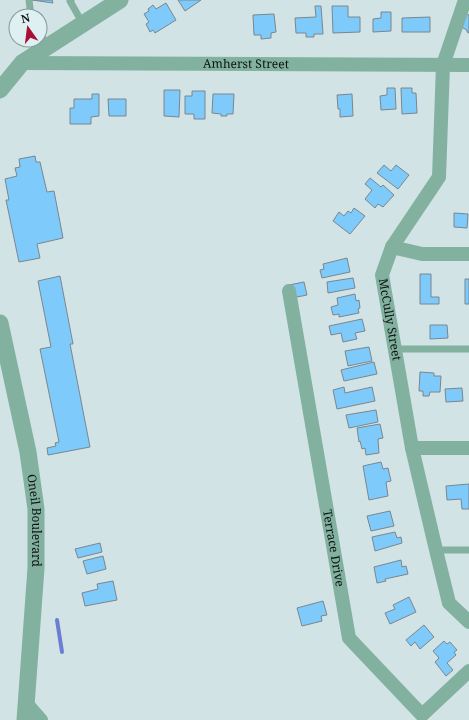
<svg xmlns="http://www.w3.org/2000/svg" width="469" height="720" font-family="'Noto Serif',serif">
<rect width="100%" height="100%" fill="#d1e3e5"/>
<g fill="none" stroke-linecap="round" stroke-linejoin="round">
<!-- stream -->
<path stroke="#6b7ed1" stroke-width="4" d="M 57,620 L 62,652"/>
</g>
<!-- building -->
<path fill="#7ecbfb" stroke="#7a868f" d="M 32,0 L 52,0 L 53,3 Z
M 178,0 L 201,0 L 185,11 Z
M 166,3 L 176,20 L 155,33 L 153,30 L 150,32 L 146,24 L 149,22 L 144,14 L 149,11 L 148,9 L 153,5 L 156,9 Z
M 315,6 L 321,6 L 323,34 L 314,34 L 314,37 L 306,37 L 306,33 L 296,33 L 295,18 L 316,17 Z
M 332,6 L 348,6 L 348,17 L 360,17 L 360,32 L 333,33 Z
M 381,12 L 391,12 L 391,31 L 373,32 L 373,19 L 381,18 Z
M 274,14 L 276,32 L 271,33 L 271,38 L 261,39 L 261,35 L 254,35 L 253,15 Z
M 466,14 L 469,15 L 469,33 L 467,32 L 467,30 L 461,27 Z
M 430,17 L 430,32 L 402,32 L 402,18 Z
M 387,88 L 395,88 L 396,109 L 381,110 L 380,96 L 387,95 Z
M 401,88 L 412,88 L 412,93 L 416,93 L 417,113 L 402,114 Z
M 164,90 L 180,90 L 179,117 L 164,116 Z
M 192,91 L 205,91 L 205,119 L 194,119 L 194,114 L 185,114 L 185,96 L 192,96 Z
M 92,94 L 99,94 L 99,116 L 91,117 L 91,124 L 70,124 L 70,108 L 74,108 L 74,99 L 92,99 Z
M 213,94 L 234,94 L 233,114 L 227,114 L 227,116 L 221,116 L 221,114 L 212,113 Z
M 352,94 L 353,116 L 340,117 L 340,109 L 338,109 L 337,95 Z
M 108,99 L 126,99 L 126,116 L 109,116 Z
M 35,156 L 36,162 L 40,162 L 47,192 L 54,191 L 63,238 L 37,244 L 40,258 L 19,262 L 6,200 L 9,200 L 5,179 L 17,176 L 15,168 L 20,167 L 19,159 Z
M 384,165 L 391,171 L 396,165 L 409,175 L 398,189 L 377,173 Z
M 370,178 L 381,187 L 383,185 L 394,195 L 383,207 L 378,204 L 375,208 L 365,199 L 372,190 L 365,184 Z
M 354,208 L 365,216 L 350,234 L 333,221 L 339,212 L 344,216 L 348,211 L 351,213 Z
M 454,213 L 468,214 L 467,228 L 454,227 Z
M 347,258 L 350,272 L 322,278 L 320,270 L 324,269 L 323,264 Z
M 420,274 L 431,274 L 431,297 L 439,297 L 439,304 L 420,304 Z
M 60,276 L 73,344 L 70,344 L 90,447 L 48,455 L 47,448 L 56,446 L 55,443 L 59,442 L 40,349 L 51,347 L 38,281 Z
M 353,278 L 355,288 L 328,293 L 327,282 Z
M 465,279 L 469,279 L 469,304 L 465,304 Z
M 304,282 L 307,295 L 292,298 L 289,285 Z
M 355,294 L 356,301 L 359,300 L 360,308 L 358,309 L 359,313 L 339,317 L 339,314 L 333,315 L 331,307 L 338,305 L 337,298 Z
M 362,319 L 365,331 L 355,333 L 357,339 L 343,342 L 341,333 L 331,335 L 329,326 Z
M 430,325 L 447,325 L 448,338 L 430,339 Z
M 369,347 L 372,361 L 348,366 L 345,351 Z
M 374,362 L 377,374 L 344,381 L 341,370 Z
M 420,372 L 434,373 L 434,376 L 441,376 L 440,392 L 430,392 L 429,396 L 423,396 L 423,391 L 419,391 Z
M 344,387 L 345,393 L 372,387 L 375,401 L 337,409 L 333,390 Z
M 462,388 L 463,401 L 446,402 L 445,389 Z
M 376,410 L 378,422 L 349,428 L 346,415 Z
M 380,424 L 383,438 L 378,439 L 379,453 L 366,455 L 365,448 L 362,449 L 360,441 L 359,442 L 357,428 Z
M 381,462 L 383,469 L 388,468 L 391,481 L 386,482 L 388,496 L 369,500 L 363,466 Z
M 469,484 L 469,509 L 462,509 L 461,499 L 447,500 L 446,486 Z
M 390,511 L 394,526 L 371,531 L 367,516 Z
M 395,532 L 397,538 L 401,537 L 402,543 L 375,551 L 372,537 Z
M 100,543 L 102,552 L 78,558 L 75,549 Z
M 103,556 L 106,569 L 87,574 L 83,561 Z
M 401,560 L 402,567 L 406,566 L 408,574 L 385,579 L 386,581 L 377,583 L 374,567 Z
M 113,581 L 117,600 L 85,606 L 82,593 L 98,589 L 97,584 Z
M 409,597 L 416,612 L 390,624 L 385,613 L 395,609 L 393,605 Z
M 323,601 L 327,615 L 321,616 L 322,621 L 302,626 L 297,608 Z
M 424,625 L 434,637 L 420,649 L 415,642 L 411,646 L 406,640 Z
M 444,641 L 447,644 L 450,642 L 457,650 L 454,652 L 456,655 L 447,663 L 453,670 L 446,676 L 435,662 L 439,658 L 433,651 Z"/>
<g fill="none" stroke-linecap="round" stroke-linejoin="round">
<!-- service -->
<path stroke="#82b19f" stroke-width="7" d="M 29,0 L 31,16
M 71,0 L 70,1 L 83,24
M 40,33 L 47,46
M 395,349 L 469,349
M 436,550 L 469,550"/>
<!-- minor -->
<g stroke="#82b19f" stroke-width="14">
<path id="s1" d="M 465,0 L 443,65 L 439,177 L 392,247 L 382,275 L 412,448 L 436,550 L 449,603 L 469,622"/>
<path id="s2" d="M 22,63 L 469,65"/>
<path d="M 392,247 L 422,254 L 469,254"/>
<path id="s3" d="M 289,291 L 349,638 L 422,715 L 469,671"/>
<path d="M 412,448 L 469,448"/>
<path d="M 27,704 L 41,720"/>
</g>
<!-- tertiary -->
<g stroke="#82b19f" stroke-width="17">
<path d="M 0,90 L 22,63 L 120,0"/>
<path id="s4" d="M 0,323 L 28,452 L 36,509 L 36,568 L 25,720"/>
</g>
</g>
<g text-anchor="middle" stroke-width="3" stroke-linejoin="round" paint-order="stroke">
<!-- street labels -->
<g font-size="12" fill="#0d1414" stroke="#def0f2">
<text dy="4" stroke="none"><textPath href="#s2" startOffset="224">Amherst Street</textPath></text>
<text dy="4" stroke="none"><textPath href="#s1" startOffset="340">McCully Street</textPath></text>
<text dy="4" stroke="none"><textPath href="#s4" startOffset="201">Oneil Boulevard</textPath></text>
<text dy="4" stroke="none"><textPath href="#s3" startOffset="261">Terrace Drive</textPath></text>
</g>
</g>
<!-- north arrow -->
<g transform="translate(28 28) rotate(346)"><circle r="19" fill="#def0f2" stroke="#8a9899"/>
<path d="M0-3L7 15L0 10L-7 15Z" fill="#a81037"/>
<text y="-6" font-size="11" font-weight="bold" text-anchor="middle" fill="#0d1414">N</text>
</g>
</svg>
